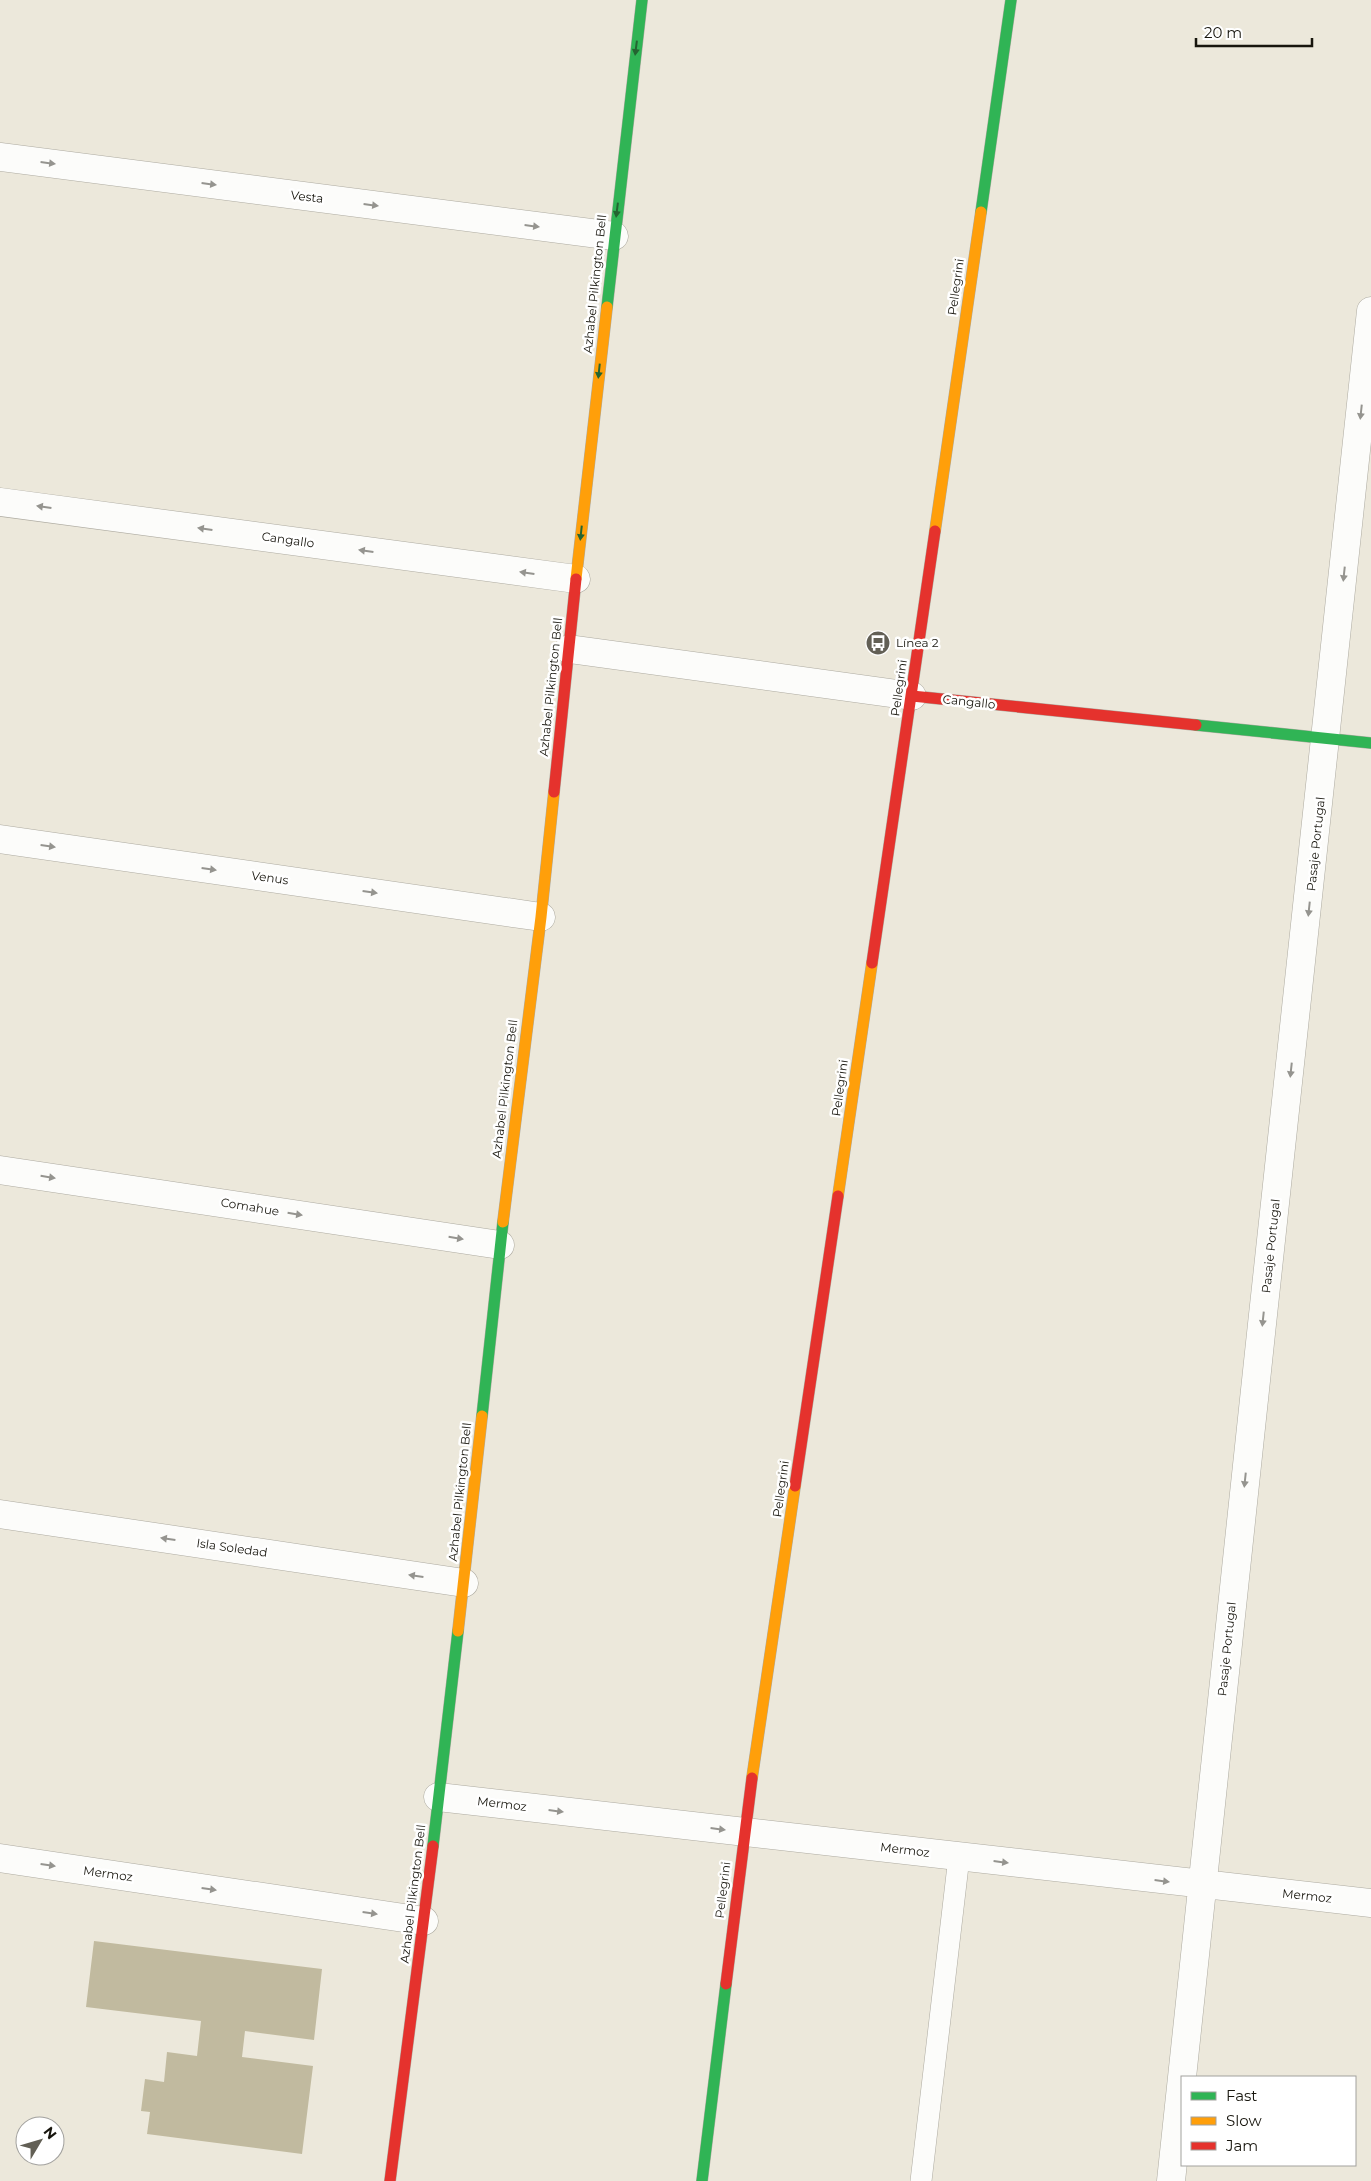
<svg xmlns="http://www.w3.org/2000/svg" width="1371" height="2181" font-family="Montserrat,sans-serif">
<rect width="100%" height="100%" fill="#ece8db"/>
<!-- building -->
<path fill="#c1ba9f" d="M 94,1941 L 322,1969 L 314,2040 L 245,2031 L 242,2057 L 313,2066 L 302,2154 L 147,2134 L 150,2112 L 141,2111 L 145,2079 L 164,2082 L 167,2052 L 197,2056 L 201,2021 L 86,2007 Z"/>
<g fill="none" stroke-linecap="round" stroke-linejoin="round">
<defs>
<path id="lane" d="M 921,2181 L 959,1857"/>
<path id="street" d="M 0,157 L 614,236
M 0,502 L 576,579
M 569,649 L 912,696
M 0,839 L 541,917
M 0,1170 L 500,1245
M 0,1514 L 464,1583
M 438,1797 L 1371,1903
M 0,1858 L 424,1921
M 1171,2181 C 1233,1557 1308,935 1371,311"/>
<path id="fast" d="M 981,212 L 1011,0
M 607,307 L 642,0
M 1196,725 L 1371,743
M 482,1416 L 503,1222
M 433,1846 L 458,1631
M 702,2181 L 726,1984"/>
<path id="slow" d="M 935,531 L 981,212
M 576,579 L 607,307
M 838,1196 L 872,963
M 503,1222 L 541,917 L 554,792
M 458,1631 L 482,1416
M 752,1778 L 795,1486"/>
<path id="jam" d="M 912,696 L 1196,725
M 554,792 L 576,579
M 872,963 L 935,531
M 795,1486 L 838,1196
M 726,1984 L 752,1778
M 390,2181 L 433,1846"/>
</defs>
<!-- lane casing -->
<use href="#lane" stroke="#adaaa0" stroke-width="22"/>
<!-- street casing -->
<use href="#street" stroke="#adaaa0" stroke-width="29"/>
<!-- fast casing -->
<use href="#fast" stroke="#adaaa0" stroke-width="12"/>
<!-- slow casing -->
<use href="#slow" stroke="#adaaa0" stroke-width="12"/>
<!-- jam casing -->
<use href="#jam" stroke="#adaaa0" stroke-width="12"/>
<!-- lane -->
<use href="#lane" stroke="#fcfcfa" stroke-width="21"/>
<!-- street -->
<use href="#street" stroke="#fcfcfa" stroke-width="28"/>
<!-- fast -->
<use href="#fast" stroke="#30b455" stroke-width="11"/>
<!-- slow -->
<use href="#slow" stroke="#ff9f0a" stroke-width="11"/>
<!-- jam -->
<use href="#jam" stroke="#e5322d" stroke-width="11"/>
</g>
<!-- one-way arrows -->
<defs><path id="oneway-solid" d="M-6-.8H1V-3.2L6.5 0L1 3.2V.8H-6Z" transform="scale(1.25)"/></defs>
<g fill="#246431">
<use href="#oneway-solid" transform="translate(636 48) rotate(97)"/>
<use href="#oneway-solid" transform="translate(617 210) rotate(97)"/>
<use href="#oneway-solid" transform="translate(599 371) rotate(96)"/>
<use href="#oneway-solid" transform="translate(581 533) rotate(96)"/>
</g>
<g fill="#95948f">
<use href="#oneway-solid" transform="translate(48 163) rotate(7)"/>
<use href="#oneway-solid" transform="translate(209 184) rotate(7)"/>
<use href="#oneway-solid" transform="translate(371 205) rotate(7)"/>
<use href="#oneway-solid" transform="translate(532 226) rotate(7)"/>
<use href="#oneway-solid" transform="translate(1361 412) rotate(96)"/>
<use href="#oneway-solid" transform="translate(44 507) rotate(-172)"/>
<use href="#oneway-solid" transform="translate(205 529) rotate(-172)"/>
<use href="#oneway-solid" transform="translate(366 551) rotate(-172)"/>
<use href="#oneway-solid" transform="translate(527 573) rotate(-172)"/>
<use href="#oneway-solid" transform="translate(1344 574) rotate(96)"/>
<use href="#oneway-solid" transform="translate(48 846) rotate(8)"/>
<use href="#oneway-solid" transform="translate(209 869) rotate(8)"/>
<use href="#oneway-solid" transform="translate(370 892) rotate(8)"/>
<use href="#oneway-solid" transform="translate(1309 909) rotate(96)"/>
<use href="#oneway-solid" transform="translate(1291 1070) rotate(96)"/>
<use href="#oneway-solid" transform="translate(48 1177) rotate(9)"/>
<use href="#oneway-solid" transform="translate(295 1214) rotate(9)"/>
<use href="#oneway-solid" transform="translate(456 1238) rotate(9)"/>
<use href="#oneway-solid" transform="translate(1263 1319) rotate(96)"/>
<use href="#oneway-solid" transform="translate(1245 1480) rotate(96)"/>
<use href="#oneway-solid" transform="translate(168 1539) rotate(-172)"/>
<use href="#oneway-solid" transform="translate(416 1576) rotate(-172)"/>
<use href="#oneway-solid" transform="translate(556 1811) rotate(7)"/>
<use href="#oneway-solid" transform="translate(718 1829) rotate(7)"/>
<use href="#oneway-solid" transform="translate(1001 1862) rotate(7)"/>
<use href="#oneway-solid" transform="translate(48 1865) rotate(8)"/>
<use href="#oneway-solid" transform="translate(1162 1881) rotate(7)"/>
<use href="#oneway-solid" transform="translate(209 1889) rotate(8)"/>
<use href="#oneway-solid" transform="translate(370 1913) rotate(8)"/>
</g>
<!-- icons -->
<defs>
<symbol id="bus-disc" viewBox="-11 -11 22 22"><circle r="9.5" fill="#625f55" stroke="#fff"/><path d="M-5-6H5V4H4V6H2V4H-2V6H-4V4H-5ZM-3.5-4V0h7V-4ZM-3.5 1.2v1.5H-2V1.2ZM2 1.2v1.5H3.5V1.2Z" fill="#fff"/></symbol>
</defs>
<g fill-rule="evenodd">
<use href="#bus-disc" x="864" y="629" width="28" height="28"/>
</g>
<g text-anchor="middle" stroke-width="5" stroke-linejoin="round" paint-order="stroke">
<!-- street labels -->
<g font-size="12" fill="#17150d" stroke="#fff">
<text transform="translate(307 197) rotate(7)" y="4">Vesta</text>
<text transform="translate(595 284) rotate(-84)" y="4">Azhabel Pilkington Bell</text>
<text transform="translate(956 287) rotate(-82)" y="4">Pellegrini</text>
<text transform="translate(288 540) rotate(8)" y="4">Cangallo</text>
<text transform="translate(551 687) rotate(-84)" y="4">Azhabel Pilkington Bell</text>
<text transform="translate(899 688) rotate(-82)" y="4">Pellegrini</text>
<text transform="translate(969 702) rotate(6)" y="4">Cangallo</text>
<text transform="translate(1316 844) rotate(-84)" y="4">Pasaje Portugal</text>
<text transform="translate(270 878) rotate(8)" y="4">Venus</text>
<text transform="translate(840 1088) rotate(-82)" y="4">Pellegrini</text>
<text transform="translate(505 1089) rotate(-83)" y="4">Azhabel Pilkington Bell</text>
<text transform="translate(250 1207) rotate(9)" y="4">Comahue</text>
<text transform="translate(1271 1246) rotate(-84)" y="4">Pasaje Portugal</text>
<text transform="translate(781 1489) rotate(-82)" y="4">Pellegrini</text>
<text transform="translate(460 1492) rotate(-84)" y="4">Azhabel Pilkington Bell</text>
<text transform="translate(232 1548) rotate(8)" y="4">Isla Soledad</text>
<text transform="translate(1227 1649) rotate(-84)" y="4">Pasaje Portugal</text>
<text transform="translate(502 1804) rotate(7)" y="4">Mermoz</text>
<text transform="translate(905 1850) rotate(7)" y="4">Mermoz</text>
<text transform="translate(108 1874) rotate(8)" y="4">Mermoz</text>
<text transform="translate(723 1890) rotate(-83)" y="4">Pellegrini</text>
<text transform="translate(413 1894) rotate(-83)" y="4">Azhabel Pilkington Bell</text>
<text transform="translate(1307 1896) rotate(6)" y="4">Mermoz</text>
</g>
<!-- poi labels -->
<g font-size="12" fill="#17150d" stroke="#fff" text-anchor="start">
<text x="896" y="647">Línea 2</text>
</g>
</g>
<!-- legend -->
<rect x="1181" y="2076" width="175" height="90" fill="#ffffff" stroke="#a2a19e"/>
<rect x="1191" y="2092" width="25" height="8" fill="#30b455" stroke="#a2a19e"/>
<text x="1226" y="2101" font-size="15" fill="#17150d">Fast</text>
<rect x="1191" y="2117" width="25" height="8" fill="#ff9f0a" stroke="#a2a19e"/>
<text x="1226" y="2126" font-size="15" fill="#17150d">Slow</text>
<rect x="1191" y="2142" width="25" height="8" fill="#e5322d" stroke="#a2a19e"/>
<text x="1226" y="2151" font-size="15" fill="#17150d">Jam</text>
<!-- north arrow -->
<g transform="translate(40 2141) rotate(52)"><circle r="24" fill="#ffffff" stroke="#a2a19e"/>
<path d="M0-4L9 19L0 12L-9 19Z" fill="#625f55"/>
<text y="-8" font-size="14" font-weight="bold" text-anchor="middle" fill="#17150d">N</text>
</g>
<!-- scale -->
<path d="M1196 38v8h116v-8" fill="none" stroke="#17150d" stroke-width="2.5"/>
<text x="1204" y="38" font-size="15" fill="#17150d" stroke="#ffffff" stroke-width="4" paint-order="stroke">20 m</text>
</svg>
